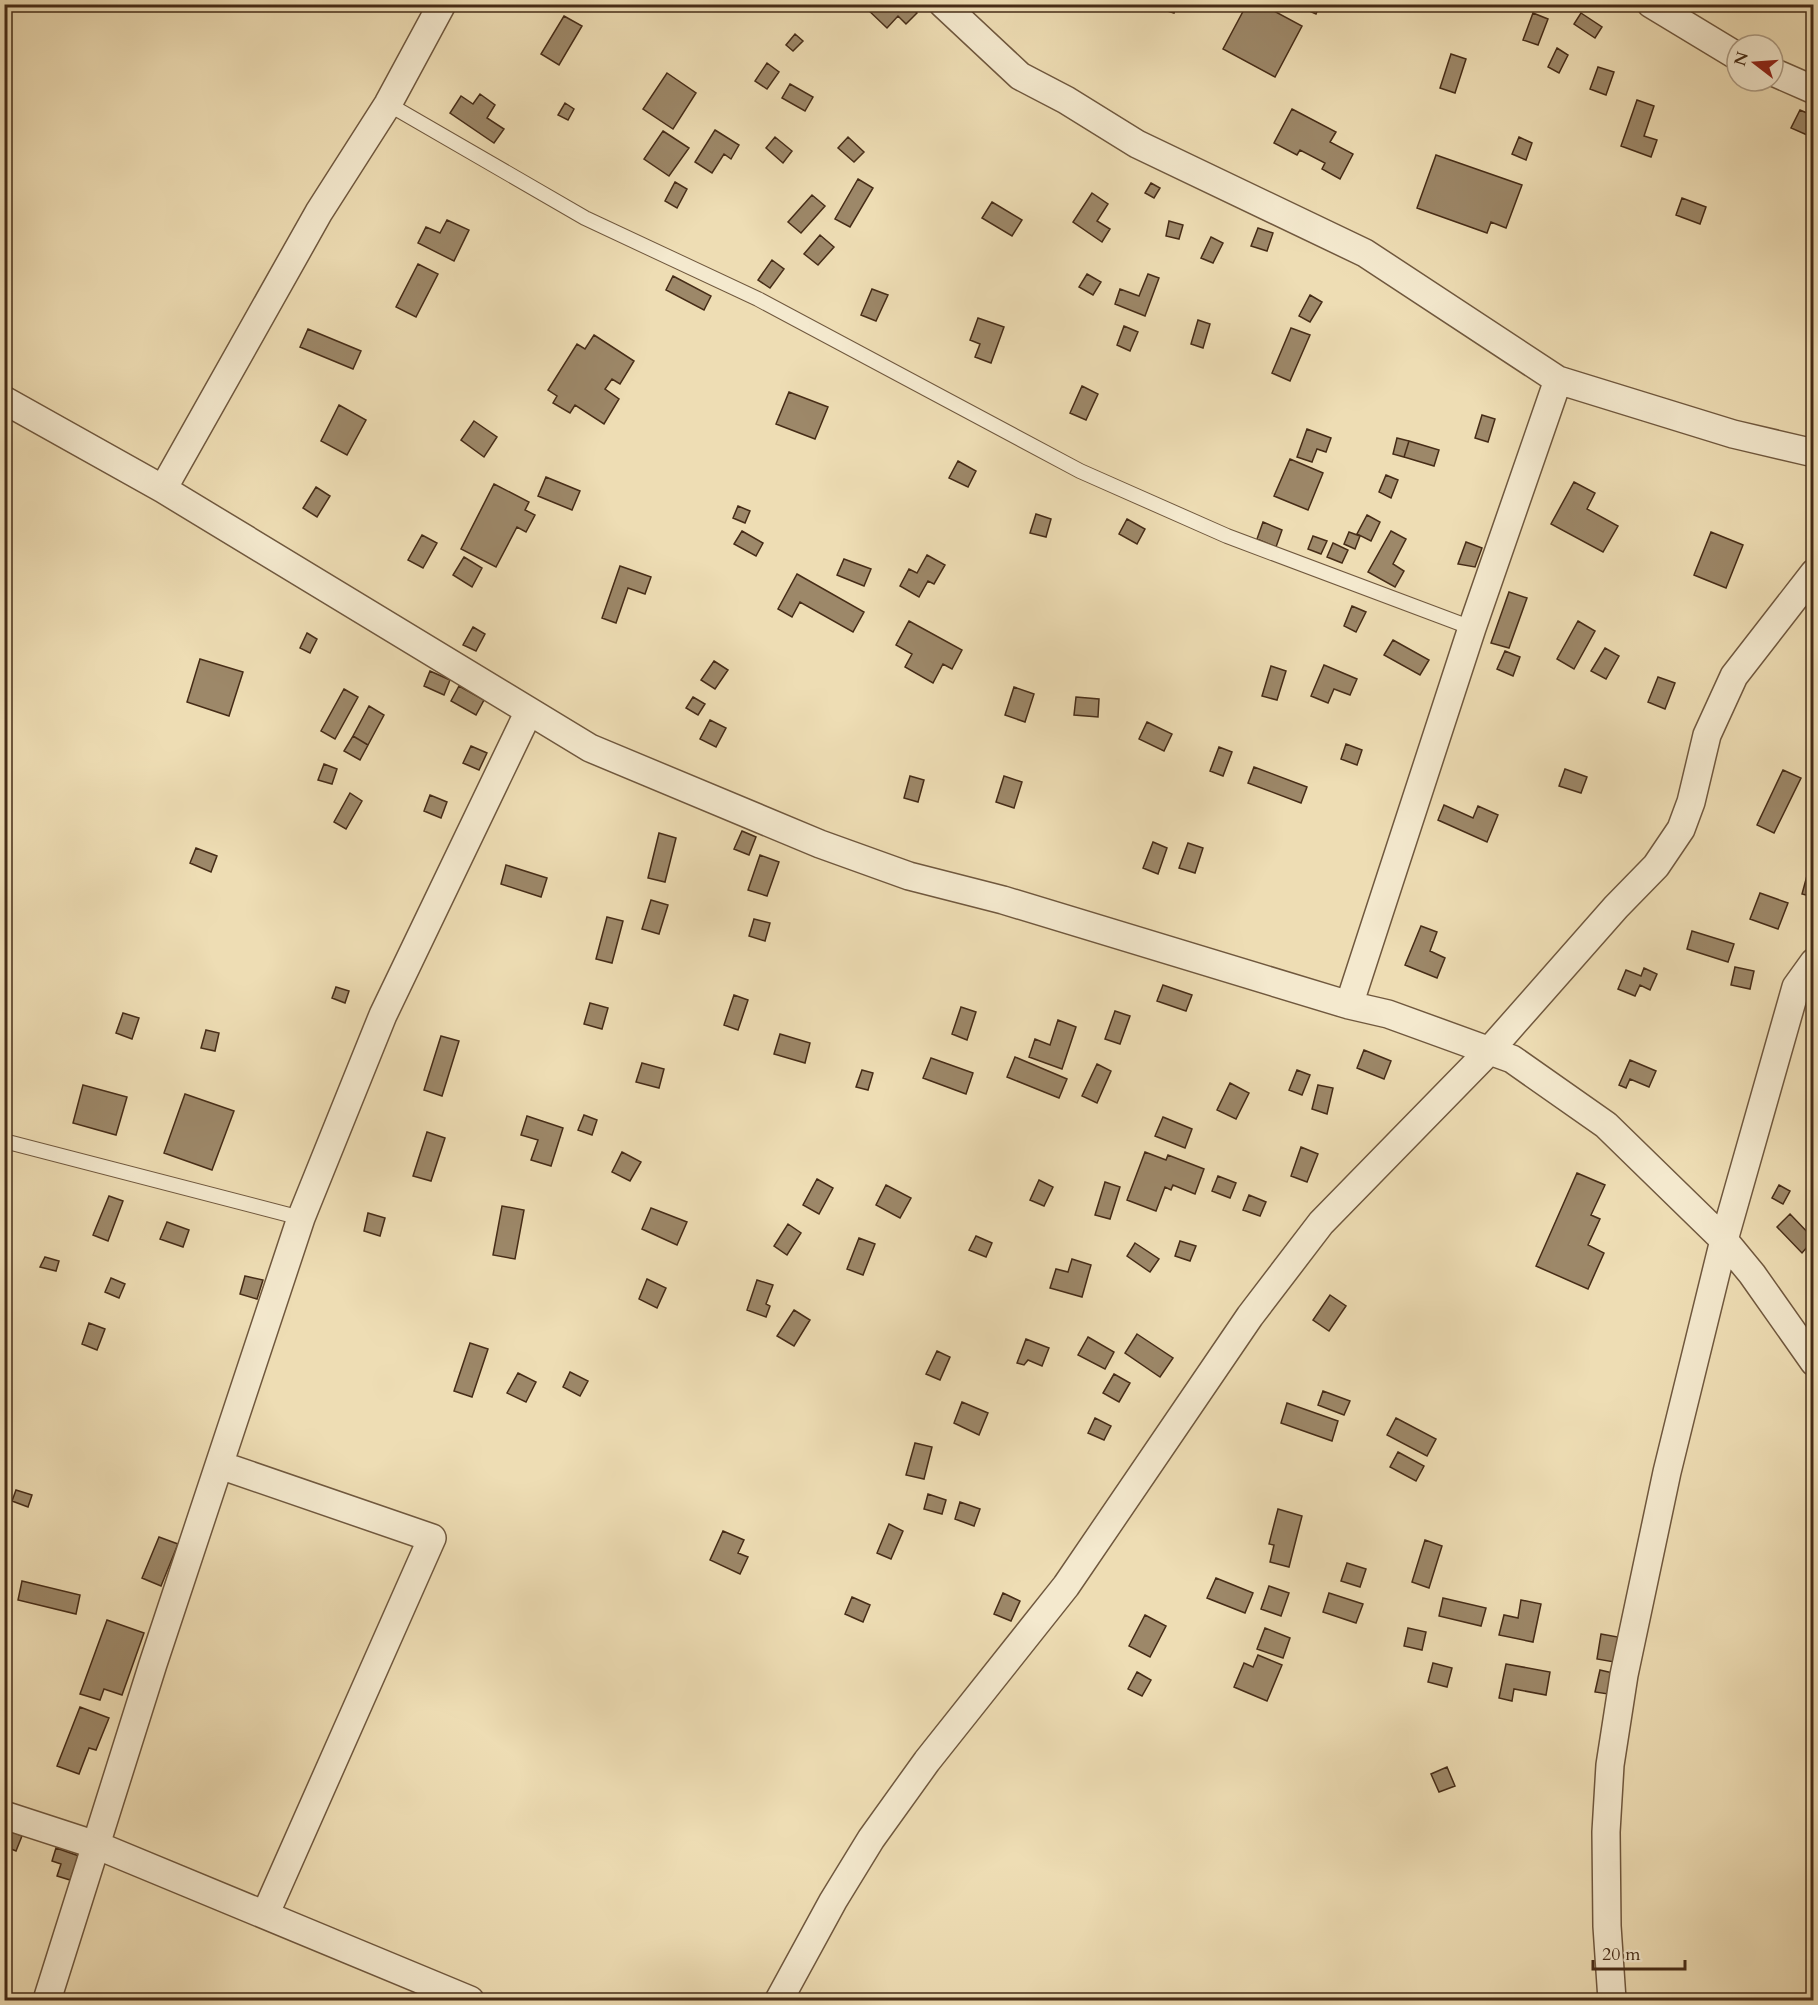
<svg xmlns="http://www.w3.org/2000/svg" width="1818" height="2005" font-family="Cardo,serif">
<rect width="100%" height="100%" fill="#eeddb4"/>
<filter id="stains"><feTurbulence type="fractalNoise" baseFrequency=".00333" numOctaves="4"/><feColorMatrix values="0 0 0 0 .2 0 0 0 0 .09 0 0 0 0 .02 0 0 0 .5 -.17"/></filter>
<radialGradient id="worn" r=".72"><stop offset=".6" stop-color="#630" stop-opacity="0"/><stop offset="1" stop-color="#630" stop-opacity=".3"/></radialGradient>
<!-- building -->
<path fill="#9d8869" stroke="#462c17" stroke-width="1.5" d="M 869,4 L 909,4 L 917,13 L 906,24 L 898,16 L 887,28 L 866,8 Z
M 1162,4 L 1177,4 L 1174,13 L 1161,9 Z
M 1247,4 L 1261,4 L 1302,26 L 1275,77 L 1223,49 Z
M 1294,4 L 1320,4 L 1316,14 Z
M 1533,13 L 1548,19 L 1538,45 L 1523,40 Z
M 1581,13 L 1602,27 L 1595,38 L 1574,24 Z
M 564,16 L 582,26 L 559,65 L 541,54 Z
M 795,34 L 803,41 L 793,51 L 786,45 Z
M 1557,48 L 1568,55 L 1559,73 L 1548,67 Z
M 1451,54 L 1466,59 L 1455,93 L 1440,88 Z
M 767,63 L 779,72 L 767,89 L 755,81 Z
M 1598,67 L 1614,72 L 1606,95 L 1590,89 Z
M 667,73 L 696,93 L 673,129 L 643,109 Z
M 790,84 L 813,97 L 805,111 L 782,98 Z
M 480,94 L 495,105 L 487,118 L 504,129 L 494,143 L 450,113 L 461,96 L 473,104 Z
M 1637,100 L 1654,106 L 1644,136 L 1657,140 L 1651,157 L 1621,146 Z
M 565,103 L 574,109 L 568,120 L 558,115 Z
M 1292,109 L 1336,132 L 1330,142 L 1353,154 L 1340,179 L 1322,169 L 1325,163 L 1300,150 L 1297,155 L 1274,143 Z
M 1800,110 L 1814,116 L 1814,138 L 1791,128 Z
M 715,130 L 739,145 L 731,159 L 724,154 L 712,173 L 695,162 Z
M 663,131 L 689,148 L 669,176 L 644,159 Z
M 775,137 L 792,151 L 783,163 L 766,148 Z
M 848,137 L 864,152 L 854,162 L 838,148 Z
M 1519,137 L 1532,143 L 1526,160 L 1512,154 Z
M 1436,155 L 1522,185 L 1506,228 L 1491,222 L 1487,233 L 1417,208 Z
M 858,179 L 873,188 L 850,227 L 835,219 Z
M 675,182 L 687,189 L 677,208 L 665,201 Z
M 1151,183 L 1160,188 L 1154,198 L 1145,193 Z
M 1092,193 L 1108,204 L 1097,221 L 1110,229 L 1102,242 L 1073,222 Z
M 812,195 L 825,206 L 801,233 L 788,222 Z
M 1682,198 L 1706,207 L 1700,224 L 1676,215 Z
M 992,202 L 1022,220 L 1012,236 L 982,218 Z
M 447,220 L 469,230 L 454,261 L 418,243 L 426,227 L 440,233 Z
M 1169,221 L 1183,225 L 1179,239 L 1166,236 Z
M 1258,228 L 1273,233 L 1267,251 L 1251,246 Z
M 820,235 L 834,247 L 818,265 L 804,254 Z
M 1211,237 L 1223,243 L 1213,263 L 1201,258 Z
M 772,260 L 784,269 L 770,288 L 758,280 Z
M 418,264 L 438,274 L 416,317 L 396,307 Z
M 1087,274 L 1101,282 L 1093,295 L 1079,287 Z
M 1148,274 L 1159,278 L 1145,316 L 1115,304 L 1120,289 L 1139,296 Z
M 673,276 L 711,296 L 704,310 L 666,290 Z
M 872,289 L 888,295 L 876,321 L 861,315 Z
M 1310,295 L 1322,302 L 1310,322 L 1299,316 Z
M 978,318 L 1004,327 L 991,363 L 975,357 L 980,344 L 970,340 Z
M 1198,320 L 1210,324 L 1203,348 L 1191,344 Z
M 1124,326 L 1138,332 L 1130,351 L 1117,345 Z
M 1291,328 L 1310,335 L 1290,381 L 1272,373 Z
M 308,329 L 361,351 L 353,369 L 300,347 Z
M 594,335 L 634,361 L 620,384 L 612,379 L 605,389 L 619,399 L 604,424 L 575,405 L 570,413 L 553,403 L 557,396 L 548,390 L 577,344 L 585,349 Z
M 1082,386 L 1098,394 L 1086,420 L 1070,413 Z
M 789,392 L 828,407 L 815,439 L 776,424 Z
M 339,405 L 366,420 L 347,455 L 321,441 Z
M 1482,415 L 1495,419 L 1488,442 L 1475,438 Z
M 474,421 L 497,437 L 484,457 L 461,440 Z
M 1307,429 L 1331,438 L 1326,452 L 1317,449 L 1312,462 L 1297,457 Z
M 1397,438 L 1409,441 L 1404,457 L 1393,454 Z
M 1409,441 L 1439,450 L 1434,466 L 1404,457 Z
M 1290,459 L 1323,473 L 1308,510 L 1274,496 Z
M 958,461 L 976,471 L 968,487 L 949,478 Z
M 1386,475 L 1398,480 L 1391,498 L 1379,492 Z
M 546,477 L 580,491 L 572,510 L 538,496 Z
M 1574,482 L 1595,493 L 1587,509 L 1618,526 L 1603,552 L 1551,524 Z
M 494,484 L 529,502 L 525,510 L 535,515 L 526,532 L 517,527 L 496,567 L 461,549 Z
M 316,487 L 330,496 L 317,517 L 303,508 Z
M 738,506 L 750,511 L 745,523 L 733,518 Z
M 1036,514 L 1051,519 L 1046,537 L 1030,533 Z
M 1367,515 L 1380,522 L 1371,541 L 1357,534 Z
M 1127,519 L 1145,529 L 1137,544 L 1119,534 Z
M 1263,522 L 1282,530 L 1276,547 L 1257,539 Z
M 742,531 L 763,543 L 756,556 L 734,544 Z
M 1391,531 L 1406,539 L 1393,564 L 1404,571 L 1395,587 L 1368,572 Z
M 1349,532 L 1360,536 L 1355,549 L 1344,544 Z
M 1711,532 L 1743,545 L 1726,588 L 1694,575 Z
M 422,535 L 437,543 L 423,568 L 408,560 Z
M 1313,536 L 1327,541 L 1321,554 L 1308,549 Z
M 1466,542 L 1482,548 L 1475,567 L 1458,564 Z
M 1333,543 L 1348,550 L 1342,563 L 1327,557 Z
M 927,555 L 945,565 L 934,584 L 928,581 L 919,597 L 900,586 L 909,569 L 917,573 Z
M 464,557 L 482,568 L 472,587 L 453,575 Z
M 844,559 L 871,569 L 864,586 L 837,575 Z
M 620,566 L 651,577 L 645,594 L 628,588 L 616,623 L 602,618 Z
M 797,574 L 864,612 L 853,632 L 800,602 L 792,617 L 778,609 Z
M 1509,592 L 1527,598 L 1509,648 L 1491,643 Z
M 1352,606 L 1366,612 L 1356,632 L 1344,626 Z
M 909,621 L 962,650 L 952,669 L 943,664 L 933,683 L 905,667 L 912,654 L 896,645 Z
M 1578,621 L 1595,631 L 1574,669 L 1557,659 Z
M 473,627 L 485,634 L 476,651 L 463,645 Z
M 307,633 L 317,639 L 310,653 L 300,648 Z
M 1393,640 L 1429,660 L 1420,675 L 1384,655 Z
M 1605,648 L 1619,656 L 1606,679 L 1591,671 Z
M 1505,651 L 1520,657 L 1513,676 L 1497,669 Z
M 200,659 L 243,672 L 229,716 L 187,702 Z
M 714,661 L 728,670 L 715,689 L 701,680 Z
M 1324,665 L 1357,679 L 1350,695 L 1334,689 L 1328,703 L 1311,696 Z
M 1271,666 L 1286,671 L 1277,700 L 1262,696 Z
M 430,671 L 450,680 L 444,695 L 424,686 Z
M 1658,677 L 1675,683 L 1665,709 L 1648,702 Z
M 459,686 L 484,700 L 476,715 L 451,701 Z
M 1014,687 L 1034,694 L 1025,722 L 1005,715 Z
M 344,689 L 358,697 L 335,739 L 321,731 Z
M 693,697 L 705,704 L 698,715 L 686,708 Z
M 1076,697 L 1099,699 L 1098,717 L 1074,715 Z
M 369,706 L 384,715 L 368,745 L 353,736 Z
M 710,720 L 726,728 L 716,747 L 700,739 Z
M 1147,722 L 1172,734 L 1164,751 L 1139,739 Z
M 353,736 L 368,745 L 360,760 L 344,751 Z
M 1346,744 L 1362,750 L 1357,765 L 1341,759 Z
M 471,746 L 487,753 L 479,770 L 463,763 Z
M 1219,747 L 1232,752 L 1223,776 L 1210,771 Z
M 324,764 L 337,769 L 332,784 L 318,780 Z
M 1254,767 L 1307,787 L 1301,803 L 1248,783 Z
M 1565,769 L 1587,777 L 1581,793 L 1559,786 Z
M 1783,770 L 1801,778 L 1774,833 L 1757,825 Z
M 910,776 L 924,780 L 918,802 L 904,798 Z
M 1004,776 L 1022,782 L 1014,808 L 996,802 Z
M 350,793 L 362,801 L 346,829 L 334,822 Z
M 430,795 L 447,802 L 441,818 L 424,811 Z
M 1444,805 L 1473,818 L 1478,806 L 1498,815 L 1487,842 L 1438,820 Z
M 742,831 L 756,837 L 749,855 L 734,849 Z
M 659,833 L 676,838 L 665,882 L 648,878 Z
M 1153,842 L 1167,848 L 1158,874 L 1143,868 Z
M 1188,843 L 1203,848 L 1195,873 L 1179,868 Z
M 196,848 L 217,856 L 211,872 L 190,863 Z
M 760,855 L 779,862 L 767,896 L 748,890 Z
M 506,865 L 547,878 L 541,897 L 501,884 Z
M 1808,872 L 1814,874 L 1814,897 L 1802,894 Z
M 1760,893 L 1788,903 L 1778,929 L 1750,919 Z
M 651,900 L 668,905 L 659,934 L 642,929 Z
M 607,917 L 623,921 L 612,963 L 596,959 Z
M 754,919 L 770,923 L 765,941 L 749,936 Z
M 1421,926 L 1437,932 L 1430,951 L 1445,958 L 1437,978 L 1405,965 Z
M 1692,931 L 1734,944 L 1728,962 L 1687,949 Z
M 1735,967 L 1754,971 L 1750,989 L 1731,985 Z
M 1644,968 L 1657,974 L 1650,990 L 1640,985 L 1635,996 L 1618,989 L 1626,970 L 1641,976 Z
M 1163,985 L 1192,995 L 1186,1011 L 1157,1001 Z
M 336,987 L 349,991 L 345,1003 L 332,998 Z
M 734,995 L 748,1000 L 738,1030 L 724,1025 Z
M 590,1003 L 608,1008 L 602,1029 L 584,1024 Z
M 961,1007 L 976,1012 L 967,1040 L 952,1034 Z
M 1115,1011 L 1130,1016 L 1120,1044 L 1105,1039 Z
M 123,1013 L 139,1018 L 132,1039 L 116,1033 Z
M 1058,1020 L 1076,1027 L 1062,1069 L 1029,1057 L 1035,1039 L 1050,1045 Z
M 206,1030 L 219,1033 L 215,1051 L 201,1048 Z
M 780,1034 L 810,1043 L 805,1063 L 774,1054 Z
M 441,1036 L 459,1041 L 442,1096 L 424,1090 Z
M 1364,1050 L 1391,1061 L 1384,1079 L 1357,1068 Z
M 1015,1057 L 1067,1079 L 1059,1098 L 1007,1077 Z
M 931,1058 L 973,1073 L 966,1094 L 923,1078 Z
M 1630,1060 L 1656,1071 L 1649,1087 L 1630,1079 L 1626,1088 L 1619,1085 Z
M 642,1063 L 664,1069 L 659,1088 L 636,1082 Z
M 1097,1064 L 1111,1071 L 1097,1103 L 1082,1096 Z
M 862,1070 L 873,1073 L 868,1090 L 856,1087 Z
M 1297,1070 L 1310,1075 L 1302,1095 L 1289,1090 Z
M 1230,1083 L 1249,1093 L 1236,1119 L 1217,1110 Z
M 83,1085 L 127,1097 L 116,1135 L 73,1123 Z
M 1318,1085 L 1333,1088 L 1327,1114 L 1312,1109 Z
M 185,1094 L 234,1111 L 212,1170 L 164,1153 Z
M 584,1115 L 597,1120 L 592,1135 L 578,1130 Z
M 527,1116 L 563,1128 L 551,1166 L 531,1160 L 538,1140 L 521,1135 Z
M 1163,1117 L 1192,1129 L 1185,1148 L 1155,1136 Z
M 427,1132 L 445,1138 L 431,1181 L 413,1176 Z
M 1301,1147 L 1318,1154 L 1307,1182 L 1291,1176 Z
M 622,1152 L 641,1162 L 630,1181 L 612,1172 Z
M 1145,1152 L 1166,1160 L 1168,1155 L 1204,1169 L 1195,1194 L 1173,1185 L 1171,1190 L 1165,1187 L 1156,1211 L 1127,1200 Z
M 1577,1173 L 1605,1185 L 1591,1215 L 1600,1219 L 1588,1245 L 1604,1253 L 1588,1289 L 1536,1266 Z
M 1218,1176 L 1236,1183 L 1230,1198 L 1212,1191 Z
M 817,1179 L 833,1188 L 819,1214 L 803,1205 Z
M 1039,1180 L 1053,1187 L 1044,1206 L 1030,1200 Z
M 1105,1182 L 1120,1187 L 1110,1219 L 1095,1215 Z
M 886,1185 L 911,1198 L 900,1218 L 876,1205 Z
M 1779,1185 L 1790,1191 L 1783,1204 L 1772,1198 Z
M 1249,1195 L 1266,1202 L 1260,1216 L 1243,1210 Z
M 109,1196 L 123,1201 L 108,1241 L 93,1235 Z
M 502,1206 L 524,1210 L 515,1259 L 493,1255 Z
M 651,1208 L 687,1222 L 677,1245 L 642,1229 Z
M 368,1213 L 385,1218 L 380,1236 L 364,1231 Z
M 1790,1214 L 1814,1239 L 1802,1253 L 1777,1227 Z
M 167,1222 L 189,1230 L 183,1247 L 160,1239 Z
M 788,1224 L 801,1233 L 787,1255 L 774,1246 Z
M 976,1236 L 992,1243 L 986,1257 L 969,1250 Z
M 859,1238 L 875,1244 L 863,1275 L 847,1269 Z
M 1180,1241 L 1196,1246 L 1190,1261 L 1175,1256 Z
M 1135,1243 L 1159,1259 L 1150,1272 L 1127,1256 Z
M 45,1257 L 59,1261 L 56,1271 L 40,1267 Z
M 1072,1259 L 1091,1265 L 1082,1297 L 1050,1288 L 1056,1269 L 1068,1272 Z
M 245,1276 L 263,1280 L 257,1299 L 240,1294 Z
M 111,1278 L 125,1284 L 119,1298 L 105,1292 Z
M 647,1279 L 666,1288 L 657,1308 L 639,1299 Z
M 757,1280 L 773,1285 L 766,1304 L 770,1306 L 766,1317 L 747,1310 Z
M 1330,1295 L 1346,1306 L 1329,1331 L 1313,1320 Z
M 794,1310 L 810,1320 L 794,1346 L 777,1336 Z
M 89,1323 L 105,1329 L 97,1350 L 82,1344 Z
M 1137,1334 L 1173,1358 L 1160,1377 L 1125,1353 Z
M 1088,1337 L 1114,1352 L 1105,1369 L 1078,1355 Z
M 1026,1339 L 1049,1348 L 1042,1366 L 1028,1360 L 1024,1365 L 1017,1363 Z
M 470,1343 L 488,1349 L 472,1397 L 454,1391 Z
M 937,1351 L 950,1357 L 940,1380 L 926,1374 Z
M 570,1372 L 588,1381 L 580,1396 L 563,1387 Z
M 518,1373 L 536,1382 L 526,1402 L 507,1393 Z
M 1114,1374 L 1130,1383 L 1119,1402 L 1103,1393 Z
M 1323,1391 L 1350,1401 L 1344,1415 L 1318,1405 Z
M 962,1402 L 988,1413 L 979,1435 L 954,1423 Z
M 1287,1403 L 1338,1421 L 1332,1441 L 1281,1423 Z
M 1095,1418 L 1111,1426 L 1104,1440 L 1088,1433 Z
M 1396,1418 L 1436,1439 L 1427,1456 L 1387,1435 Z
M 915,1443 L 932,1447 L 924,1479 L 906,1475 Z
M 1398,1452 L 1424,1466 L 1416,1481 L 1390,1467 Z
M 16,1490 L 32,1495 L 28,1507 L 12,1501 Z
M 928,1494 L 946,1500 L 942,1514 L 924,1509 Z
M 960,1502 L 980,1509 L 974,1526 L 955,1519 Z
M 1278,1509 L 1302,1516 L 1289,1567 L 1270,1562 L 1274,1545 L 1269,1544 Z
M 889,1524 L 903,1531 L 891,1559 L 877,1553 Z
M 723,1531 L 744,1540 L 738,1553 L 748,1557 L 740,1574 L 710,1560 Z
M 159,1537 L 178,1544 L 161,1586 L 142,1578 Z
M 1425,1540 L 1442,1546 L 1429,1588 L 1412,1582 Z
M 1347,1563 L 1366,1569 L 1360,1587 L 1341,1581 Z
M 1216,1578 L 1253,1593 L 1245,1613 L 1207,1598 Z
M 22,1581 L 80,1595 L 76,1614 L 18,1600 Z
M 1269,1586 L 1289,1593 L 1281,1616 L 1261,1609 Z
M 1003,1593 L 1020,1601 L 1011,1621 L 994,1614 Z
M 1329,1593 L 1363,1604 L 1356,1623 L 1323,1612 Z
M 852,1597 L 870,1605 L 863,1622 L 845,1614 Z
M 1443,1598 L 1486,1608 L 1481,1626 L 1439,1616 Z
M 1521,1600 L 1541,1604 L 1533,1642 L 1499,1635 L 1504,1615 L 1518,1618 Z
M 1145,1615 L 1166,1626 L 1150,1657 L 1129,1646 Z
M 107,1620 L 144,1633 L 122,1695 L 104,1689 L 100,1700 L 80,1694 Z
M 1265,1628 L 1290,1638 L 1283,1658 L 1257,1649 Z
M 1408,1628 L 1426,1632 L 1422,1650 L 1404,1646 Z
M 1601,1634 L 1618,1637 L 1614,1662 L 1597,1659 Z
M 1258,1655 L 1282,1665 L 1267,1701 L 1234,1687 L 1244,1663 L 1253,1667 Z
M 1433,1663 L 1452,1668 L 1447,1687 L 1428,1682 Z
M 1506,1664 L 1550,1672 L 1546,1695 L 1514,1689 L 1512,1701 L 1499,1698 Z
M 1600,1670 L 1613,1673 L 1608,1694 L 1595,1692 Z
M 1137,1672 L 1151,1680 L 1142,1696 L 1128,1689 Z
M 80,1707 L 109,1718 L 96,1750 L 89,1748 L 79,1774 L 57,1766 Z
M 1447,1767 L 1455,1786 L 1439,1792 L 1431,1774 Z
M 4,1828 L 22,1836 L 16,1851 L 4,1846 Z
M 56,1848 L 79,1856 L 70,1880 L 57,1876 L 61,1864 L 52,1861 Z"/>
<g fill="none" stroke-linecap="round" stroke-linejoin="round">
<defs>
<path id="service" d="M 388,104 L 585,218 L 758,299 L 1080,471 L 1227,536 L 1472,628
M 4,1141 L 301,1218"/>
<path id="minor" d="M 943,4 L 1020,76 L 1066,100 L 1137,144 L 1365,253 L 1558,380 L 1733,434 L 1814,453
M 1651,4 L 1737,56
M 1773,72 L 1814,90
M 4,400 L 163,489 L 590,748 L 820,844 L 909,876 L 1003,900 L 1349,1005 L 1388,1014 L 1512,1059 L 1606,1125 L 1724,1240 L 1752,1274 L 1814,1362
M 163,489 L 319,212 L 388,104 L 442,4
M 1349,1005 L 1472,628 L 1558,380
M 220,1465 L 432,1538 L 265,1915
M 4,1815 L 96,1845 L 470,2000
M 47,2000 L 153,1664 L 301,1218 L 383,1015 L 529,711
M 779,2000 L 833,1901 L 871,1839 L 927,1761 L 1066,1586 L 1250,1316 L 1321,1223 L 1490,1050 L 1616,907 L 1656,866 L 1681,829 L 1691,802 L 1707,735 L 1734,676 L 1814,573
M 1612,2000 L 1607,1926 L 1606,1832 L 1610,1765 L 1624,1675 L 1667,1472 L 1724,1240 L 1796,987 L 1814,962"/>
</defs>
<!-- service casing -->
<use href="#service" stroke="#70583e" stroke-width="16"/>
<!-- minor casing -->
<use href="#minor" stroke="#70583e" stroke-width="30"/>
<!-- service -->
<use href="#service" stroke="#f4e9ce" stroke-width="14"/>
<!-- minor -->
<use href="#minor" stroke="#f4e9ce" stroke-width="27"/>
</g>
<!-- margin -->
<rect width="1818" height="2005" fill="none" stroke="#eeddb4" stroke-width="24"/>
<rect x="6" y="6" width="1806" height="1993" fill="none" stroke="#462c17" stroke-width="3"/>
<rect x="12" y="12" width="1794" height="1981" fill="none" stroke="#462c17" stroke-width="1.5"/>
<!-- north arrow -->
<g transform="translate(1755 63) rotate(287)"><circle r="28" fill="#f4e9ce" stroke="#ae9d85" stroke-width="1.5"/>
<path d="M0-4.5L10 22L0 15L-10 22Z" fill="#8f2418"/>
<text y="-9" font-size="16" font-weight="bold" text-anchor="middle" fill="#462c17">N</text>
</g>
<!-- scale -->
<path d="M1593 1960v9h92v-9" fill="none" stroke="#462c17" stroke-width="3"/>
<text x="1602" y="1960" font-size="18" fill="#462c17" stroke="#f4e9ce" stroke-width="4.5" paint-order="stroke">20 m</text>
<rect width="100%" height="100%" filter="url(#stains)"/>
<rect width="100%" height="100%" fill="url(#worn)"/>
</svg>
